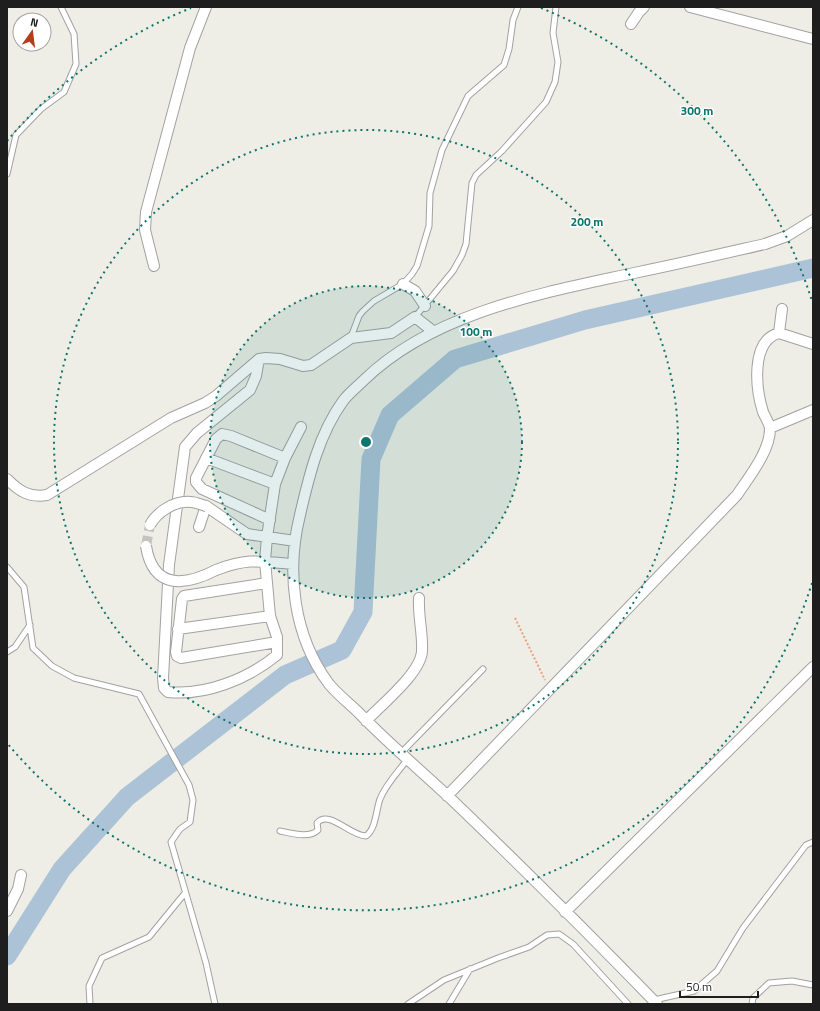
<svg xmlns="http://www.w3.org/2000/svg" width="820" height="1011" font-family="'Titillium Web',sans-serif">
<rect width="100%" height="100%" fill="#eeede6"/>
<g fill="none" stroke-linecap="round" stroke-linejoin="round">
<!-- river -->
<path stroke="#acc2d6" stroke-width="19" d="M 7,956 L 62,869 L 127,797 L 285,675 L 342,650 L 363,612 L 371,459 L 390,415 L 455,359 L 585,320 L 813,268"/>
<!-- street-tunnel -->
<path stroke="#c4c4be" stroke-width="10" stroke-dasharray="10 5" stroke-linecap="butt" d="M 146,546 L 150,525"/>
<defs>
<path id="lane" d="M 7,174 L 16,135 L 41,109 L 64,92 L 76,64 L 74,34 L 61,7
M 415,317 L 453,271 L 462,255 L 466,244 L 472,183 L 476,175 L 502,151 L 546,102 L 555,82 L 558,62 L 553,33 L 556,7
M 351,337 L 359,316 L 363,311 L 374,301 L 403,284 L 412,274 L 417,266 L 429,226 L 430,193 L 442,150 L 468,96 L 504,65 L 509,49 L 513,20 L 518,7
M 7,567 L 24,587 L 33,648 L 52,666 L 74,678 L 139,694 L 189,785 L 193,800 L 190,822 L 180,829 L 171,842 L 206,963 L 215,1004
M 7,652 L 15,647 L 30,625
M 400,754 L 483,669
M 280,831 C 291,833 309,839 318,830 L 317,823 C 329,809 350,836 366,836 C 376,829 376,810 380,799 C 386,784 397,773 407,760
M 654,1000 L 694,991 L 717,971 L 743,928 L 806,845 L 813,842
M 90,1004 L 89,986 L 102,958 L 149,937 L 185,893
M 408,1004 L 444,980 L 498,958 L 529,947 L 547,935 L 559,934 L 573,944 L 628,1004
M 449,1004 L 470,969
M 752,1004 L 753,998 L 769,983 L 792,981 L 813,985"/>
<path id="street" d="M 690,7 L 813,39
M 631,24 L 639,12 L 644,7
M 154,266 L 145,230 L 146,212 L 190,48 L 206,7
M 403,284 L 415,291 L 425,306
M 779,333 L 782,309
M 259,359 L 256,376 L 250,390 L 197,433 L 185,447 L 169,565 L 163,678 L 164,688 L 168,692 C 205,696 248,679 277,655 L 277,637 L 270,616 L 265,561 L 267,537 L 275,484 L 285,458 L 301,427
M 770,428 L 813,410
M 206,458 L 275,484
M 7,479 C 19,491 29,498 47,495 L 171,418 L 205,403 L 216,396 L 259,359 L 266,358 L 280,359 L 303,366 L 311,365 L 351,338 L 391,333 L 415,317 L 434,332
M 270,520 L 202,489 L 196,482 L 196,478 L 216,439 L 222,434 L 231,436 L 285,458
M 199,527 L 206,506 L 247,534 L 295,541
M 216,570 C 247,558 260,561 292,564
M 267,583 L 184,596 L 182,599 L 176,652 L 177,656 L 181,658 L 277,642
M 178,629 L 270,616
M 366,721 C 381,705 421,673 422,651 C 423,633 418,617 419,598
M 447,796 L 737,495 C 749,477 770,451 770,429 C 770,424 765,417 763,412 C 756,390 750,341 779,333 L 813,344
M 7,911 L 18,889 L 21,875
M 565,912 L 813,667
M 657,1004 C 589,934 520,865 449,797 C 419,769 388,743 360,714 C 350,704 338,695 329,684 C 293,636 286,571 300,515 C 309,476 319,434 343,401 C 349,393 357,387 364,380 C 434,312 543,293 634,273 C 678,264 721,254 765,244 L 787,236 L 813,220"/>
</defs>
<!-- lane casing -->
<use href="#lane" stroke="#a2a2a2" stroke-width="7"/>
<!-- street casing -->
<use href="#street" stroke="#a2a2a2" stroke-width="12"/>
<!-- path -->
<path stroke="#e9a27c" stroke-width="2" stroke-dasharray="2 2" stroke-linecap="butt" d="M 515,618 L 545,680"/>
<!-- lane -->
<use href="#lane" stroke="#fff" stroke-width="5"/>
<!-- street -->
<use href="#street" stroke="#fff" stroke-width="10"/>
<defs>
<path id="street-bridge" d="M 150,525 C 157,512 175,500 191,502 C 196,502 201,505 206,506
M 146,546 C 153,590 185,586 216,570"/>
</defs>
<!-- street-bridge casing -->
<use href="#street-bridge" stroke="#a2a2a2" stroke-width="12" stroke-linecap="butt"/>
<!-- street-bridge -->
<use href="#street-bridge" stroke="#fff" stroke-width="10"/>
</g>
<!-- distance rings -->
<circle cx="366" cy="442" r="156" fill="#0f766e" fill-opacity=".12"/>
<g fill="none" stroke="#0f766e" stroke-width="2" stroke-dasharray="2 4">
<circle cx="366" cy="442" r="156"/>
<circle cx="366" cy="442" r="312"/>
<path d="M812 583A468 468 0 0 1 7 743M7 141A468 468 0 0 1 191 8M541 8A468 468 0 0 1 812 301"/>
</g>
<circle cx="366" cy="442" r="6" fill="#0f766e" stroke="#fff" stroke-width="2"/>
<g font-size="12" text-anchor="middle" font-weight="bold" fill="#0f766e" stroke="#fff" stroke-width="3" stroke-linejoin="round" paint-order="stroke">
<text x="697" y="115">300 m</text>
<text x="587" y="226">200 m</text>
<text x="476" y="336">100 m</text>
</g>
<!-- border -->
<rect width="820" height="1011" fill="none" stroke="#1e1e1e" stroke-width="16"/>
<!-- north arrow -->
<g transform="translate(32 32) rotate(14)"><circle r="19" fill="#ffffff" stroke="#a5a5a5"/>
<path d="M0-3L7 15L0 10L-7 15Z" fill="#b43e19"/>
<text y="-6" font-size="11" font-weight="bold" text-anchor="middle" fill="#1e1e1e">N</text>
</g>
<!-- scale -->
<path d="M680 991v6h78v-6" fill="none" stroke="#1e1e1e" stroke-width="2"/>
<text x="686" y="991" font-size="12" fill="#1e1e1e" stroke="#ffffff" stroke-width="3" paint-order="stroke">50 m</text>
</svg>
